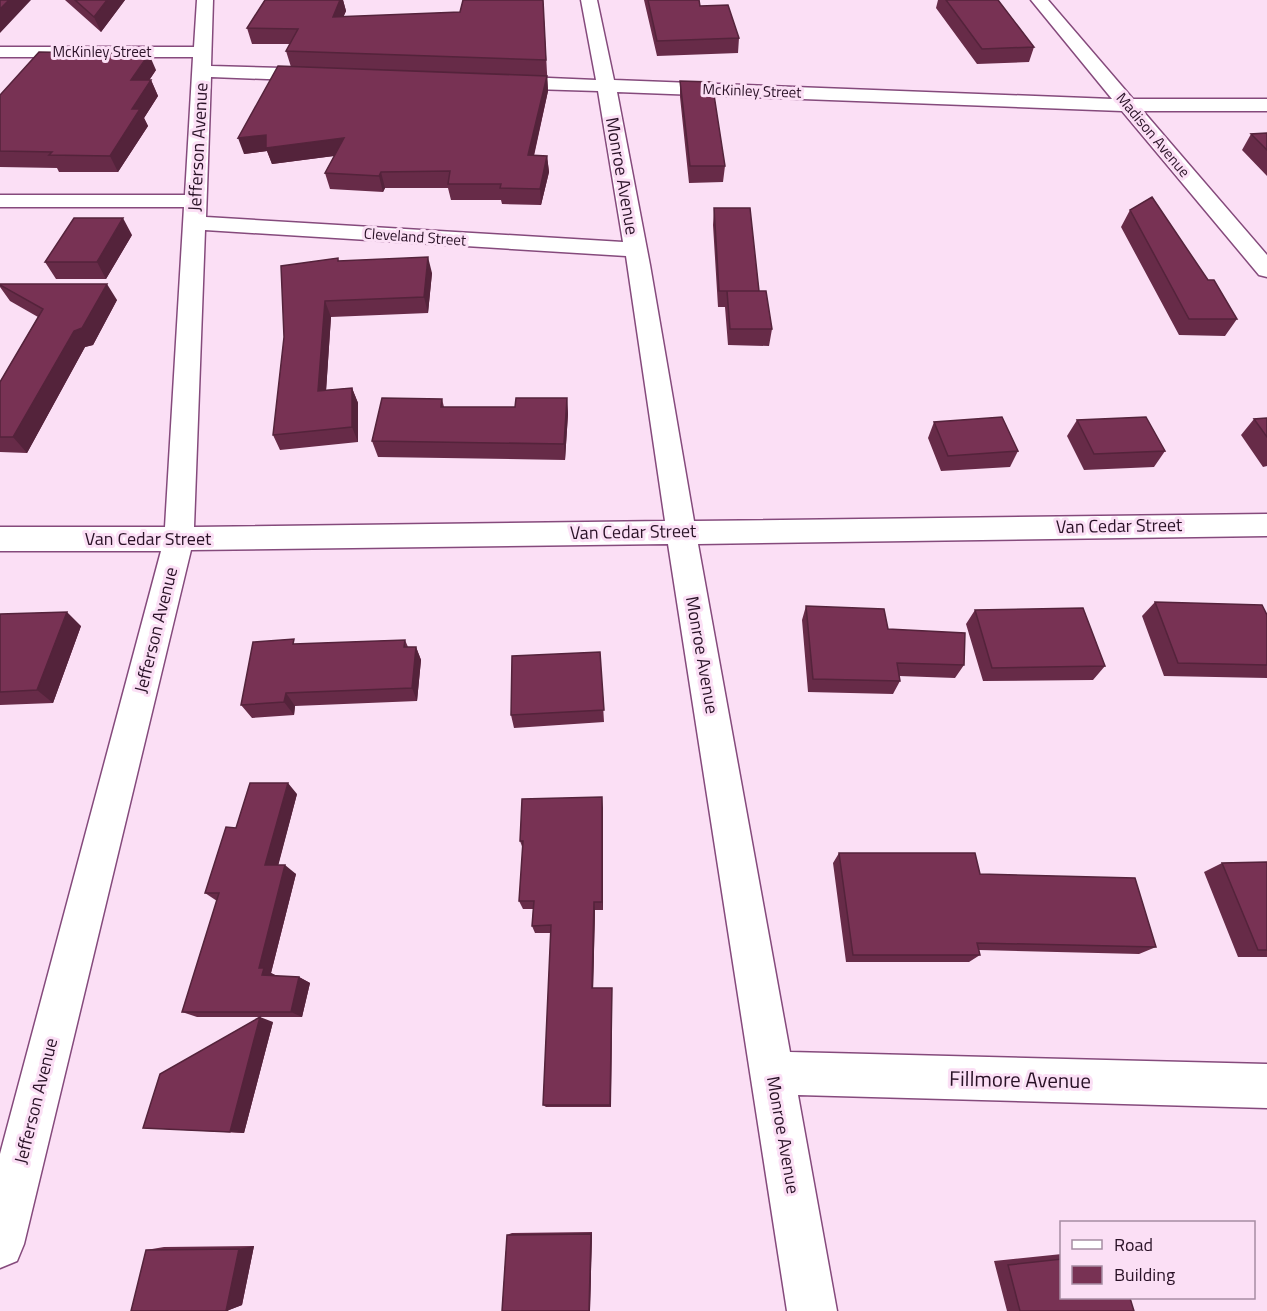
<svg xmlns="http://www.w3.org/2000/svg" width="1267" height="1311" font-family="'Titillium Web',sans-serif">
<rect width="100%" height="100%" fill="#fbdff5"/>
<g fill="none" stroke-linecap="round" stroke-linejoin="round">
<defs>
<path id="minor" d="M 197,0 L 213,0 L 211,66 L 320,69 L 329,75 L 320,81 L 211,77 L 206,217 L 623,242 L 598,91 L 503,88 L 494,82 L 503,76 L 596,80 L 581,0 L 597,0 L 614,80 L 1112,99 L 1031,0 L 1048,0 L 1133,99 L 1267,99 L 1267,111 L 1143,111 L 1267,255 L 1267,277 L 1259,275 L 1122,111 L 617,92 L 650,265 L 694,521 L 1267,514 L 1267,536 L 698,544 L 790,1052 L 1267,1064 L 1267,1108 L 798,1095 L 837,1311 L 787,1311 L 668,544 L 191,550 L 24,1244 L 17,1261 L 0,1268 L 0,1154 L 161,551 L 0,551 L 0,527 L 165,527 L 184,207 L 0,207 L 0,195 L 185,195 L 193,57 L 0,57 L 0,47 L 194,47 ZM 205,230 L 626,256 L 665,521 L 194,527 Z"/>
</defs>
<!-- minor casing -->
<use href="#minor" stroke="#854a7c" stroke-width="3"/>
<!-- minor -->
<use href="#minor" fill="#fff" fill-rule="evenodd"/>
</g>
<!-- wall -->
<path fill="#672b48" d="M 65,0 L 125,0 L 101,32 Z
M 265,0 L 343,0 L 346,11 L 343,17 L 460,12 L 543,0 L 548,91 L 534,156 L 547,156 L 549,172 L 541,205 L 502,204 L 501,200 L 451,200 L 448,188 L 385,188 L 383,192 L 330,189 L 325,173 L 334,156 L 272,164 L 267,151 L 244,154 L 291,67 L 286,51 L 290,44 L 252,44 L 247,28 Z
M 644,0 L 699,0 L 700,6 L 739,38 L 738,53 L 657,56 Z
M 938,0 L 998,0 L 1034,47 L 1029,62 L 977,64 L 936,8 Z
M 156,70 L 149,80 L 151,80 L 158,96 L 144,118 L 148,126 L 118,172 L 59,172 L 57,168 L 0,167 L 0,95 Z
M 680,81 L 725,166 L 723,182 L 689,183 L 680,97 Z
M 1267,133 L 1267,176 L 1242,150 L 1251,134 Z
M 714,208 L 759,291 L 772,329 L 769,346 L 728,345 L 725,307 L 718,307 L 713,225 Z
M 1130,210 L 1237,319 L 1225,336 L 1179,335 L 1121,227 Z
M 132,235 L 106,279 L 56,279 L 45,262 Z
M 339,261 L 432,273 L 428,313 L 331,317 L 326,390 L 352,388 L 358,403 L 358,442 L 280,450 L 273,435 Z
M 0,284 L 117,300 L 93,345 L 85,347 L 27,453 L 0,452 L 0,382 L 38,317 L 10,301 L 0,287 Z
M 567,398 L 568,414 L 565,460 L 378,457 L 372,441 L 442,399 L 444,407 L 515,407 Z
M 1267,418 L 1267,466 L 1263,467 L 1241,435 L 1254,419 Z
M 1077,420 L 1165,451 L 1154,467 L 1084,470 L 1067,436 Z
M 934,422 L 1018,451 L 1010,467 L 941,471 L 928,438 Z
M 1155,602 L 1267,615 L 1267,678 L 1164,676 L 1142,616 Z
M 806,606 L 888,629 L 964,665 L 955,678 L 899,676 L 900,681 L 893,694 L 808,692 L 802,620 Z
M 975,610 L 1105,666 L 1093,680 L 983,681 L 966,624 Z
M 0,614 L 81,626 L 53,703 L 0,705 Z
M 405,640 L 408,647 L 416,647 L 421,660 L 417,701 L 295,706 L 294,715 L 252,718 L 241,705 L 297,644 Z
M 600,652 L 604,722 L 514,728 L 511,715 Z
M 297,794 L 278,865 L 296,874 L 271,973 L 275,975 L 275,976 L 299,977 L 310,983 L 302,1017 L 197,1017 L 182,1012 L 217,901 L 205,893 L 236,828 Z
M 603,808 L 603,910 L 595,910 L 593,988 L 612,994 L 611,1107 L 546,1107 L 543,1105 L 551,933 L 535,933 L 532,926 L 533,909 L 523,909 L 519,901 L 523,849 L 520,841 Z
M 839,853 L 980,874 L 1156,947 L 1139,954 L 979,950 L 980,955 L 969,962 L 846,962 L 833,863 Z
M 1267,862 L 1267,957 L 1238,957 L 1204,872 L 1222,863 Z
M 273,1022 L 244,1133 L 143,1128 Z
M 592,1232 L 590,1311 L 622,1311 L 502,1311 L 507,1235 L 512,1233 Z
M 254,1246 L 242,1305 L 229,1310 L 146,1250 L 164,1247 Z
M 1062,1254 L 1062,1298 L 1134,1311 L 1007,1311 L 994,1261 Z"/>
<!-- shaded-wall -->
<path fill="#54233b" d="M 9,0 L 31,0 L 0,33 L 0,9 Z
M 107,0 L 125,0 L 101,32 L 94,17 Z
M 340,0 L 343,0 L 346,11 L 337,32 L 333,17 Z
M 149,54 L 156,70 L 139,96 L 131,80 Z
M 547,76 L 548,91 L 530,172 L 528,155 Z
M 151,80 L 158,96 L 144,118 L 148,126 L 118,172 L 110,156 L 132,109 Z
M 266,135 L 344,138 L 349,154 L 272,164 L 267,151 L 244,154 L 238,138 Z
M 547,156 L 549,172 L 541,205 L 540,189 Z
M 381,172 L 385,188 L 383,192 L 379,176 Z
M 123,218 L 132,235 L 106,279 L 97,262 Z
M 428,257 L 432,273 L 428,313 L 424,297 Z
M 107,284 L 117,300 L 93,345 L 85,347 L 27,453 L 13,437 L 74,331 Z
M 325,301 L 331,317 L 325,407 L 318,391 Z
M 352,388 L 358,403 L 358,442 L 352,427 Z
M 567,398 L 568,414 L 565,460 L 564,444 Z
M 67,612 L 81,626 L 53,703 L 37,690 Z
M 416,647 L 421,660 L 417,701 L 412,688 Z
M 286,693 L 295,706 L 294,715 L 284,702 Z
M 288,783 L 297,794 L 276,874 L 265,865 Z
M 602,797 L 603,808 L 603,910 L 602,902 Z
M 285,865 L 296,874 L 271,973 L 275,975 L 274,982 L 262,975 L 259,968 Z
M 594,902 L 595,910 L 593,994 L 592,988 Z
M 299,977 L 310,983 L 302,1017 L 291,1012 Z
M 612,988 L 612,994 L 611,1107 L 610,1105 Z
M 260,1017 L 273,1022 L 244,1133 L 230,1132 Z
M 592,1232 L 590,1311 L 589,1311 L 591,1234 Z
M 254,1246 L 242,1305 L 229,1310 L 228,1311 L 213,1311 L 239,1249 Z"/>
<!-- building -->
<path fill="#783254" stroke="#54233b" stroke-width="1.5" d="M 0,0 L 9,0 L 0,9 Z
M 75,0 L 107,0 L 94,17 Z
M 265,0 L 340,0 L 333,17 L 460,12 L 463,0 L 543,0 L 546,60 L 286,51 L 298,29 L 247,28 Z
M 648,0 L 699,0 L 700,6 L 728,5 L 739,38 L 657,41 Z
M 946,0 L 998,0 L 1034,47 L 982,49 Z
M 39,52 L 149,54 L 131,80 L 151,80 L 132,109 L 140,109 L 110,156 L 49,155 L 52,152 L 0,151 L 0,95 Z
M 278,66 L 547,76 L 528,155 L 547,156 L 540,189 L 500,188 L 501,184 L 448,184 L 450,171 L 381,172 L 379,176 L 325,173 L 344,138 L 266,148 L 266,135 L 238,138 Z
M 680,81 L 712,82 L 725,166 L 690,166 Z
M 1267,133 L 1267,150 L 1251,134 Z
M 1152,197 L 1208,280 L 1214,280 L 1237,319 L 1189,319 L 1130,210 Z
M 714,208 L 750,208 L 759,291 L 719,291 Z
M 74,218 L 123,218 L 97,262 L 45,262 Z
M 428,257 L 424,297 L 325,301 L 318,391 L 352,388 L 352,427 L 273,435 L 284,337 L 281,266 L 338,258 L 338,261 Z
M 0,284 L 107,284 L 82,328 L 74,331 L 13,437 L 0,437 L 0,382 L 43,309 L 0,285 Z
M 727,291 L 766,291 L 772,329 L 730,329 Z
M 382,398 L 442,399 L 441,407 L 515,407 L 516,398 L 567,398 L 564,444 L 372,441 Z
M 1002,417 L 1018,451 L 948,456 L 934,422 Z
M 1146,417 L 1165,451 L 1094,454 L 1077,420 Z
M 1267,418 L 1267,437 L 1254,419 Z
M 1155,602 L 1262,605 L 1267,615 L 1267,665 L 1178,663 Z
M 806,606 L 884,609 L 888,629 L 965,633 L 964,665 L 897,663 L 900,681 L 813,679 Z
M 1083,608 L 1105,666 L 992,668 L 975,610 Z
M 67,612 L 37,690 L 0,692 L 0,614 Z
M 294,639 L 293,644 L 405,640 L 404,647 L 416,647 L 412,688 L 286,693 L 284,702 L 241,705 L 253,642 Z
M 600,652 L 604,710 L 511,715 L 512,656 Z
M 250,783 L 288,783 L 265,865 L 285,865 L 259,968 L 264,968 L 262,975 L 299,977 L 291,1012 L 182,1012 L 219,893 L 205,893 L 226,827 L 236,828 Z
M 602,797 L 602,902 L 594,902 L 592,988 L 612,988 L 610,1105 L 543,1105 L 551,925 L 532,926 L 534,901 L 519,901 L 523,841 L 520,841 L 522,799 Z
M 839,853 L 975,853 L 980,874 L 1135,878 L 1156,947 L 977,943 L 980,955 L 853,955 Z
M 1267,862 L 1267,950 L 1258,950 L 1222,863 Z
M 260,1017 L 230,1132 L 143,1128 L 160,1074 Z
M 591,1234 L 589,1311 L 502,1311 L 507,1235 Z
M 239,1249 L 226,1311 L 131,1311 L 146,1250 Z
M 1062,1259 L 1062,1298 L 1130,1298 L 1134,1311 L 1020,1311 L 1008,1265 Z"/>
<g text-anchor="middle" stroke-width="6" stroke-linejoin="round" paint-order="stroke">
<!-- far-street labels -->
<g font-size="15" fill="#2a1227" stroke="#fbdff5">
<text x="102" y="57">McKinley Street</text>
<text transform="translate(752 91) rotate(2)" y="5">McKinley Street</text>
<text transform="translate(1153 135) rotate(50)" y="5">Madison Avenue</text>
<text transform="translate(415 237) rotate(4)" y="5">Cleveland Street</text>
</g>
<!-- street labels -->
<g font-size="18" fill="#2a1227" stroke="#fbdff5">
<text transform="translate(198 147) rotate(-87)" y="6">Jefferson Avenue</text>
<text transform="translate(622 176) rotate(80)" y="6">Monroe Avenue</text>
<text transform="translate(1119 526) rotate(-1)" y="6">Van Cedar Street</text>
<text transform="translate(633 532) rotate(-1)" y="6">Van Cedar Street</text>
<text x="148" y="545">Van Cedar Street</text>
<text transform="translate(156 630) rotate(-76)" y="6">Jefferson Avenue</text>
<text transform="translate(702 655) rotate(80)" y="6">Monroe Avenue</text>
<text transform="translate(36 1101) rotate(-76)" y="6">Jefferson Avenue</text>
<text transform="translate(783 1135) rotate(80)" y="6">Monroe Avenue</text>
</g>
<!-- near-street labels -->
<g font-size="21" fill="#2a1227" stroke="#fbdff5">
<text transform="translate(1020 1080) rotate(1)" y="7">Fillmore Avenue</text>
</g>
</g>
<!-- legend -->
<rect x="1060" y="1221" width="195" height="78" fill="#fbdff5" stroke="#a78da3" stroke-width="1.5"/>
<rect x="1072" y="1240" width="30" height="9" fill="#ffffff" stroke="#a78da3" stroke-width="1.5"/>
<text x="1114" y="1251" font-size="18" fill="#2a1227">Road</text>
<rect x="1072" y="1266" width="30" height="18" fill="#783254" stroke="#a78da3" stroke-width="1.5"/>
<text x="1114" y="1281" font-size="18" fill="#2a1227">Building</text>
</svg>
